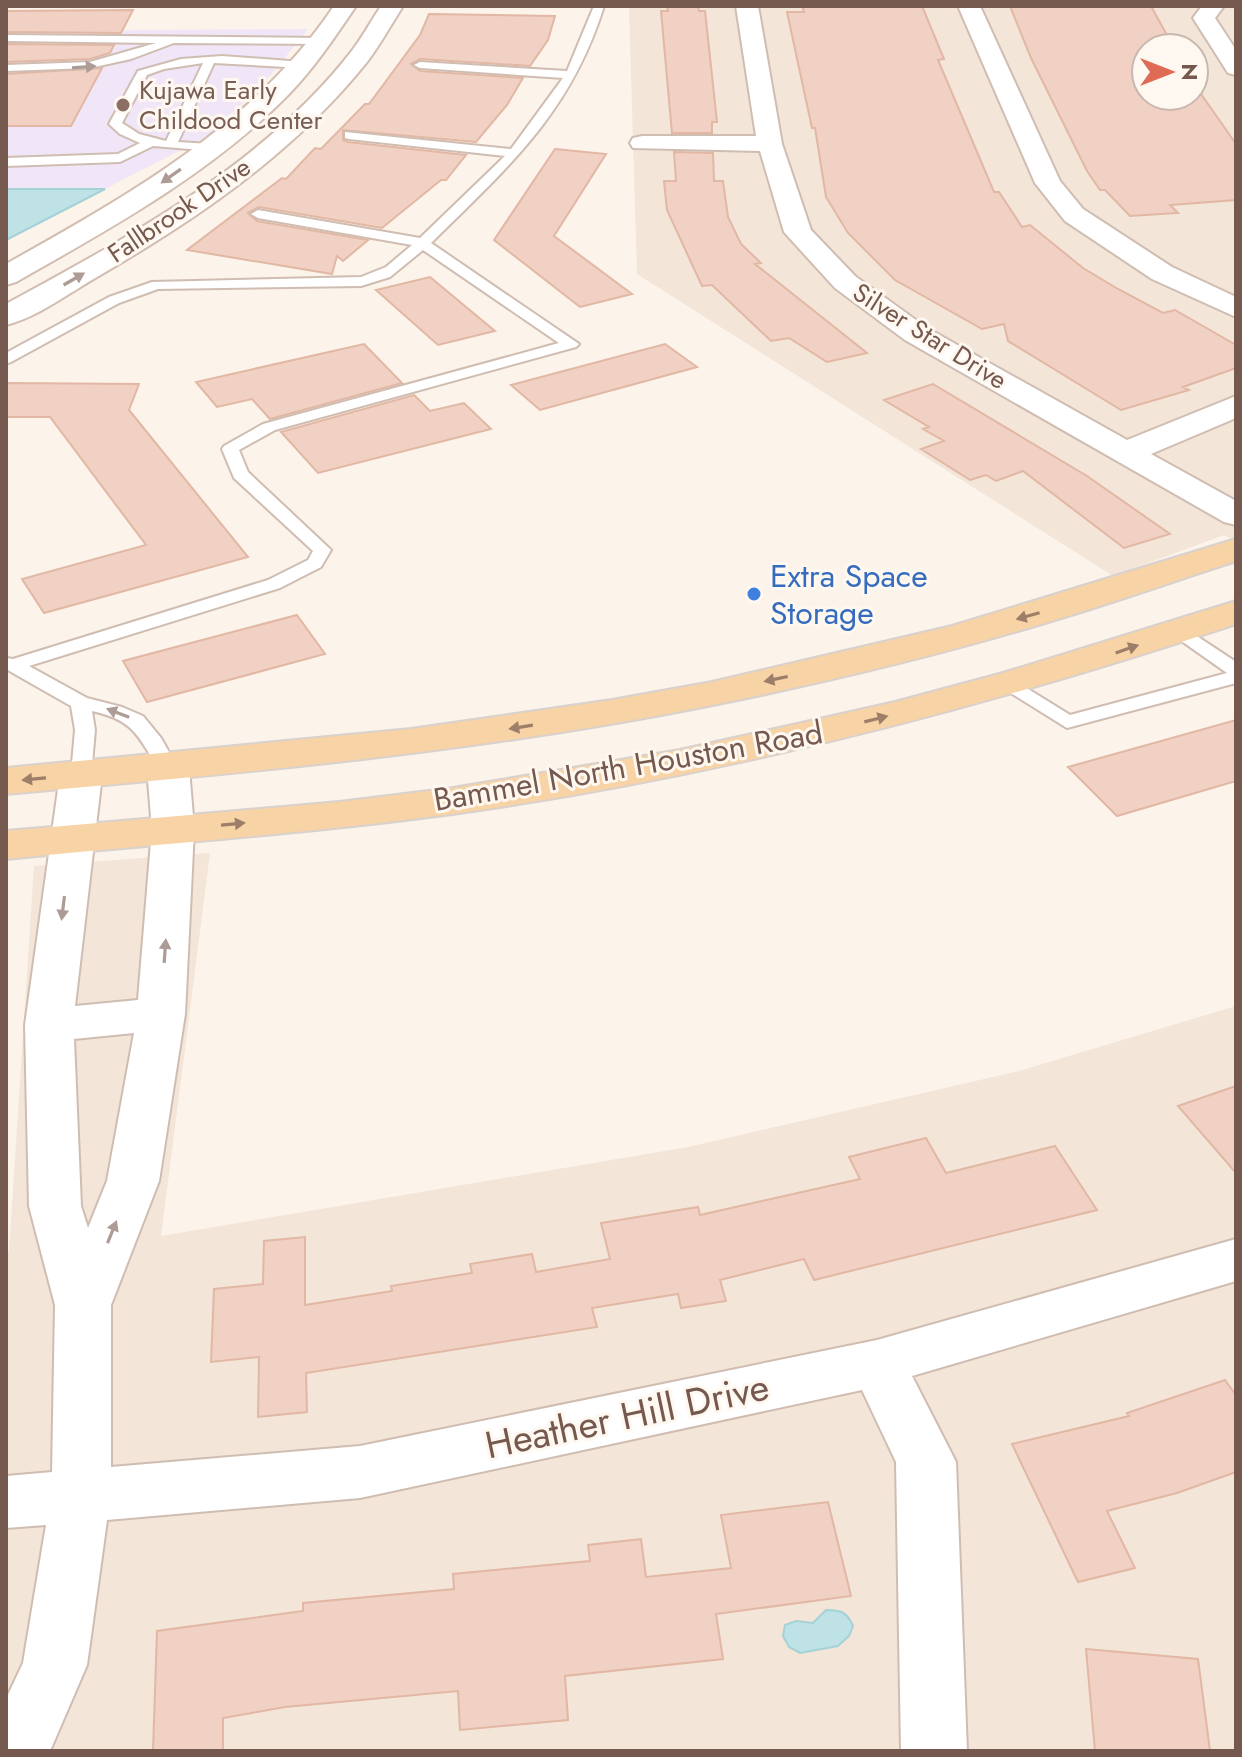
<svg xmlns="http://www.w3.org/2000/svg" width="1242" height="1757" font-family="Jost,sans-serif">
<rect width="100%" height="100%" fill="#fcf3ea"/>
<!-- residential -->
<path fill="#f3e5d8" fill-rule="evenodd" d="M 629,6 L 1236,6 L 1236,542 L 1224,535 L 1113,576 L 637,274 ZM 1146,48 L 1194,48 L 1194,96 L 1146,96 Z
M 210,853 L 161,1236 L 688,1147 L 1019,1071 L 1236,1006 L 1236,1751 L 6,1751 L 6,1252 L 9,1251 L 34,866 Z"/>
<!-- education -->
<path fill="#f0e6f8" d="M 308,29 L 270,76 L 210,135 L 105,189 L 6,189 L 6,31 Z"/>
<!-- water -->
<path fill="#bee2e5" stroke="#a5d2d6" stroke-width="2" d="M 6,189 L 105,189 L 6,240 Z
M 826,1610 C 841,1610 847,1612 853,1626 L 849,1636 L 838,1646 L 800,1653 L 789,1647 L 783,1636 L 785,1625 L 796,1621 L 813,1623 Z"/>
<!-- building -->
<path fill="#f0d1c3" stroke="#e2b7a4" stroke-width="2" d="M 667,6 L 698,6 L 699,11 L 705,11 L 717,122 L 712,122 L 712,133 L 672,133 L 661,11 L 668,11 Z
M 802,6 L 922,6 L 944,59 L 938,60 L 994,192 L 999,192 L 1022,227 L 1030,225 L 1083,268 L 1118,289 L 1163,313 L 1175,310 L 1236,345 L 1236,368 L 1183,387 L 1189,390 L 1121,410 L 1008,341 L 1004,324 L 982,329 L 895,280 L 848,233 L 826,197 L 815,128 L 812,128 L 787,12 L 804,12 Z
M 1010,6 L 1151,6 L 1174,48 L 1146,48 L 1146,96 L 1194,96 L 1194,84 L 1236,144 L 1236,200 L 1170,205 L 1178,213 L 1130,216 L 1105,190 L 1100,190 L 1087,171 L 1031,58 Z
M 133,10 L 121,33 L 6,32 L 6,11 Z
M 429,14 L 555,16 L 548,40 L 530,66 L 420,59 L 411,64 L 420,71 L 523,78 L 507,105 L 476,142 L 343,130 L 343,140 L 348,142 L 466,155 L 446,180 L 441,180 L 382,228 L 259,207 L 248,213 L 257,221 L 368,240 L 343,261 L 337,256 L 332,274 L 187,250 L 282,178 L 286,179 L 315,148 L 321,149 L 365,104 L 369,104 L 420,35 Z
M 6,44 L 114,45 L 110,53 L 90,59 L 6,62 Z
M 102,68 L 71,126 L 6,126 L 6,74 Z
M 555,149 L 606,154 L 554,236 L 632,294 L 580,307 L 494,240 Z
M 674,152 L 713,153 L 714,181 L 723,181 L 728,217 L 741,244 L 761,263 L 755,264 L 867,353 L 827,362 L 789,338 L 771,341 L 712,285 L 702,286 L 667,210 L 664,181 L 676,181 Z
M 430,277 L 495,331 L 438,345 L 376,290 Z
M 364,344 L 402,383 L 270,419 L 252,399 L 217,407 L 196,382 Z
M 665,344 L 697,367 L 540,410 L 511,385 Z
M 6,383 L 139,384 L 129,410 L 248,557 L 44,613 L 22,579 L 146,545 L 50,417 L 6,417 Z
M 933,384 L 1087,476 L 1170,534 L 1124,548 L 1023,471 L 996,481 L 986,475 L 970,480 L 921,449 L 944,441 L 923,429 L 929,427 L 884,400 Z
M 414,395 L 430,411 L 464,403 L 491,429 L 318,473 L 281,432 Z
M 297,615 L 325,654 L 147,702 L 123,661 Z
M 1236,720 L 1236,781 L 1117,816 L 1068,767 Z
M 1236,1086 L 1236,1173 L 1178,1106 Z
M 926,1138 L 946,1173 L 1055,1146 L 1097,1210 L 814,1280 L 804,1259 L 720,1280 L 726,1301 L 681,1308 L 678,1294 L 592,1308 L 597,1327 L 306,1373 L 307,1412 L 258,1417 L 259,1357 L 211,1362 L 214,1289 L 263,1284 L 264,1241 L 305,1237 L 305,1305 L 392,1291 L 391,1286 L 472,1273 L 470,1264 L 532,1254 L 536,1272 L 610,1259 L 601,1223 L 698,1207 L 700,1215 L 860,1179 L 849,1157 Z
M 1225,1380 L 1236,1395 L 1236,1472 L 1177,1493 L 1107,1511 L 1135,1568 L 1078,1582 L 1012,1444 L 1129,1416 L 1127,1413 Z
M 828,1502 L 851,1596 L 716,1614 L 723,1659 L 565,1676 L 568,1720 L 460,1730 L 458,1691 L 285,1707 L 223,1718 L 223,1751 L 153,1751 L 157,1631 L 303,1611 L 303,1603 L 454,1589 L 453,1574 L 590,1561 L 588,1545 L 641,1539 L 646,1577 L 731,1568 L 721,1515 Z
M 1086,1649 L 1198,1659 L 1210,1751 L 1095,1751 Z"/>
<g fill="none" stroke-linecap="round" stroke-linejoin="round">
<defs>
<path id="lane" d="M 594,6 L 604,6 C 570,114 509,166 431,243 L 579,344 L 576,347 L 275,430 L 239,450 L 248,472 L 331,550 L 321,567 L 280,588 L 29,666 L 87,698 L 122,707 L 143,716 L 161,738 L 178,768 L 168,774 L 161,772 C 138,738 137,721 92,711 L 95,730 L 91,775 L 81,781 L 74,779 L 71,775 L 75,730 L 71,706 L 6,669 L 6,658 L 13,659 L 268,580 L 308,560 L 313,551 L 234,478 L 222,449 L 224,446 L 263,424 L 559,343 L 423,250 L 390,277 L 361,286 L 158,289 L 119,303 L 11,362 L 6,364 L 6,353 L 109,297 L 152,282 L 361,277 L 386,267 L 412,245 L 258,218 L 251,214 L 258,210 L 420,238 L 505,156 L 349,139 L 345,138 L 345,132 L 511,149 L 563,78 L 420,68 L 414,65 L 420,62 L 567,71 Z
M 6,35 L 323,38 L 329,41 L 323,44 L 174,43 L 131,59 L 90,68 L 6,71 L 6,65 L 90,62 L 156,43 L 6,41 Z
M 222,56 L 303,62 L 309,65 L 303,68 L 214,63 L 178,142 L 210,144 L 214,145 L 214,151 L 153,146 L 120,162 L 6,166 L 6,158 L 118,154 L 140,143 L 120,134 L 109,124 L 138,71 L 181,59 ZM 203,63 L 166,141 L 139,134 L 122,123 L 147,75 L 164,69 Z
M 1180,625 L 1236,662 L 1236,683 L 1067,728 L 998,685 L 1008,679 L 1015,681 L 1070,715 L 1227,673 L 1173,635 L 1171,631 L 1173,627 Z"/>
<path id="street" d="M 736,6 L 758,6 L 782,144 L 811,230 L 855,276 L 927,328 L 1127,440 L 1236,396 L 1236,418 L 1151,454 L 1236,501 L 1236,525 L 1224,522 L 905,340 L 835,288 L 784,232 L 760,151 L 633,148 L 630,143 L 633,138 L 642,136 L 756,136 Z
M 958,6 L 980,6 L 1060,181 L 1083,209 L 1172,267 L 1236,297 L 1236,317 L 1152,279 L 1065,221 L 1035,183 Z
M 1202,6 L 1224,6 L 1215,18 L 1236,50 L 1236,75 L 1228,73 L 1193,18 Z
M 168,756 L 183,759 L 189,768 L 194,829 L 185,1014 L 159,1181 L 111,1305 L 111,1467 L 360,1446 L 877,1340 L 1236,1239 L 1236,1281 L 912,1376 L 956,1462 L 967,1751 L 901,1751 L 896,1462 L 862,1390 L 360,1498 L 107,1520 L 87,1665 L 50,1751 L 6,1751 L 6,1699 L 23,1663 L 46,1525 L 6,1528 L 6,1476 L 52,1472 L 55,1305 L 29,1206 L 25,1025 L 60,775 L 66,766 L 81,763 L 96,766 L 102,775 L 75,1006 L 138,1000 L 152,829 L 147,768 L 153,759 ZM 134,1033 L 107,1181 L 88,1228 L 81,1206 L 74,1039 Z"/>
<path id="secondary" d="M 334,6 L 356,6 C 335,37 315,67 289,94 C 212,173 111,228 16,282 L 6,285 L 6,264 C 129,195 254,125 334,6 Z
M 381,6 L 403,6 C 391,25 380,45 367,62 C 294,153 197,219 97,277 C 69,293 38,317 6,325 L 6,304 C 129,237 263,165 351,52 C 362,38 371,21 381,6 Z"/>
<path id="primary" d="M 1236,539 L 1236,561 C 1180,579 1124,599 1068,616 C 952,652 832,681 713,705 C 480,752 243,773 6,794 L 6,768 L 411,729 L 612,700 L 712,682 L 952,626 Z
M 1236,601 L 1236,624 C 980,709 719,777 452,814 C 304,834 155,844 6,859 L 6,831 L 339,802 L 453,788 L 680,750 L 895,702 L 1003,673 Z"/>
</defs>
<!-- lane casing -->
<use href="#lane" stroke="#d0bdb2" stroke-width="4"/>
<!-- street casing -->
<use href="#street" stroke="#d0bdb2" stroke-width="4"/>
<!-- secondary casing -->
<use href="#secondary" stroke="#d3bdb0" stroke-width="4"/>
<!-- primary casing -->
<use href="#primary" stroke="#d9d1cd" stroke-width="4"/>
<!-- lane -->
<use href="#lane" fill="#fff" fill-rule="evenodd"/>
<!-- street -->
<use href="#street" fill="#fff" fill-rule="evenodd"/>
<!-- secondary -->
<use href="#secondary" fill="#fff" fill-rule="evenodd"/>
<!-- primary -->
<use href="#primary" fill="#f7d3a6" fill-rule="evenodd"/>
</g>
<!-- one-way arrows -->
<defs><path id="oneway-solid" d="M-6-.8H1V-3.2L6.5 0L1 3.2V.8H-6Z" transform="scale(2)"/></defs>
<g fill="#ad9b95">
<use href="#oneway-solid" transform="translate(84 67) rotate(-4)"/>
<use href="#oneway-solid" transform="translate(171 176) rotate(145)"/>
<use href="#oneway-solid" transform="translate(74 279) rotate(-30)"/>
<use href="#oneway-solid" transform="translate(118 713) rotate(-159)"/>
<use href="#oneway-solid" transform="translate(63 908) rotate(97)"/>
<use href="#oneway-solid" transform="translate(165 951) rotate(-86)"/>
<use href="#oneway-solid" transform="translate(112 1232) rotate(-68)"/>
</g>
<g fill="#9d7e68">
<use href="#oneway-solid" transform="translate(1028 616) rotate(164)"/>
<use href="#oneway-solid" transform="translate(1127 649) rotate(-19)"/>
<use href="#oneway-solid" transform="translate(776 679) rotate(168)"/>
<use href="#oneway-solid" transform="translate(876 719) rotate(-14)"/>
<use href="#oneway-solid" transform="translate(521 727) rotate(171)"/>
<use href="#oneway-solid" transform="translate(34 779) rotate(175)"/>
<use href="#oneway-solid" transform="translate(233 824) rotate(-5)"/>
</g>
<!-- markers -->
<circle fill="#8d6e63" stroke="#fef8f0" stroke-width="3" cx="123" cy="105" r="8"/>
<circle fill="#3f7fe0" stroke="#fef8f0" stroke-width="3" cx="754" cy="594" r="8"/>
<g text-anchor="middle" stroke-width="6" stroke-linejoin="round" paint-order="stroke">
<!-- far-education labels -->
<g font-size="26" fill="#785e54" stroke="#fef8f0" text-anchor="start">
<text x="139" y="99">Kujawa Early<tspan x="139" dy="30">Childood Center</tspan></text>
</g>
<!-- far-street labels -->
<g font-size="26" fill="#76594e" stroke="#fef8f0">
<text transform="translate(179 210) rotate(-34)" y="9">Fallbrook Drive</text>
<text transform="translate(930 336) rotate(32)" y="9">Silver Star Drive</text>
</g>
<!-- shop labels -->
<g font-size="32" fill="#366cbe" stroke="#fef8f0" text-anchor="start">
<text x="770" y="587">Extra Space<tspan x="770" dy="37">Storage</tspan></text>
</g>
<!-- street labels -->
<g font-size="32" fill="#76594e" stroke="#fef8f0">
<text transform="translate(628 766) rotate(-10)" y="11">Bammel North Houston Road</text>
</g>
<!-- near-street labels -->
<g font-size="38" fill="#76594e" stroke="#fef8f0">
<text transform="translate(627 1416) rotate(-12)" y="13">Heather Hill Drive</text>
</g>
</g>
<!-- border -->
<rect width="1242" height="1757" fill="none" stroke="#76594e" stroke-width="16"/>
<!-- north arrow -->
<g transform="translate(1170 72) rotate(90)"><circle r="38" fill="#fef8f0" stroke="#c8b8af" stroke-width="2"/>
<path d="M0-6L14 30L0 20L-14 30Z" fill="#df6a55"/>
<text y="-12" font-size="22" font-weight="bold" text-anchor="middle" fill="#76594e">N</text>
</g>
</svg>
